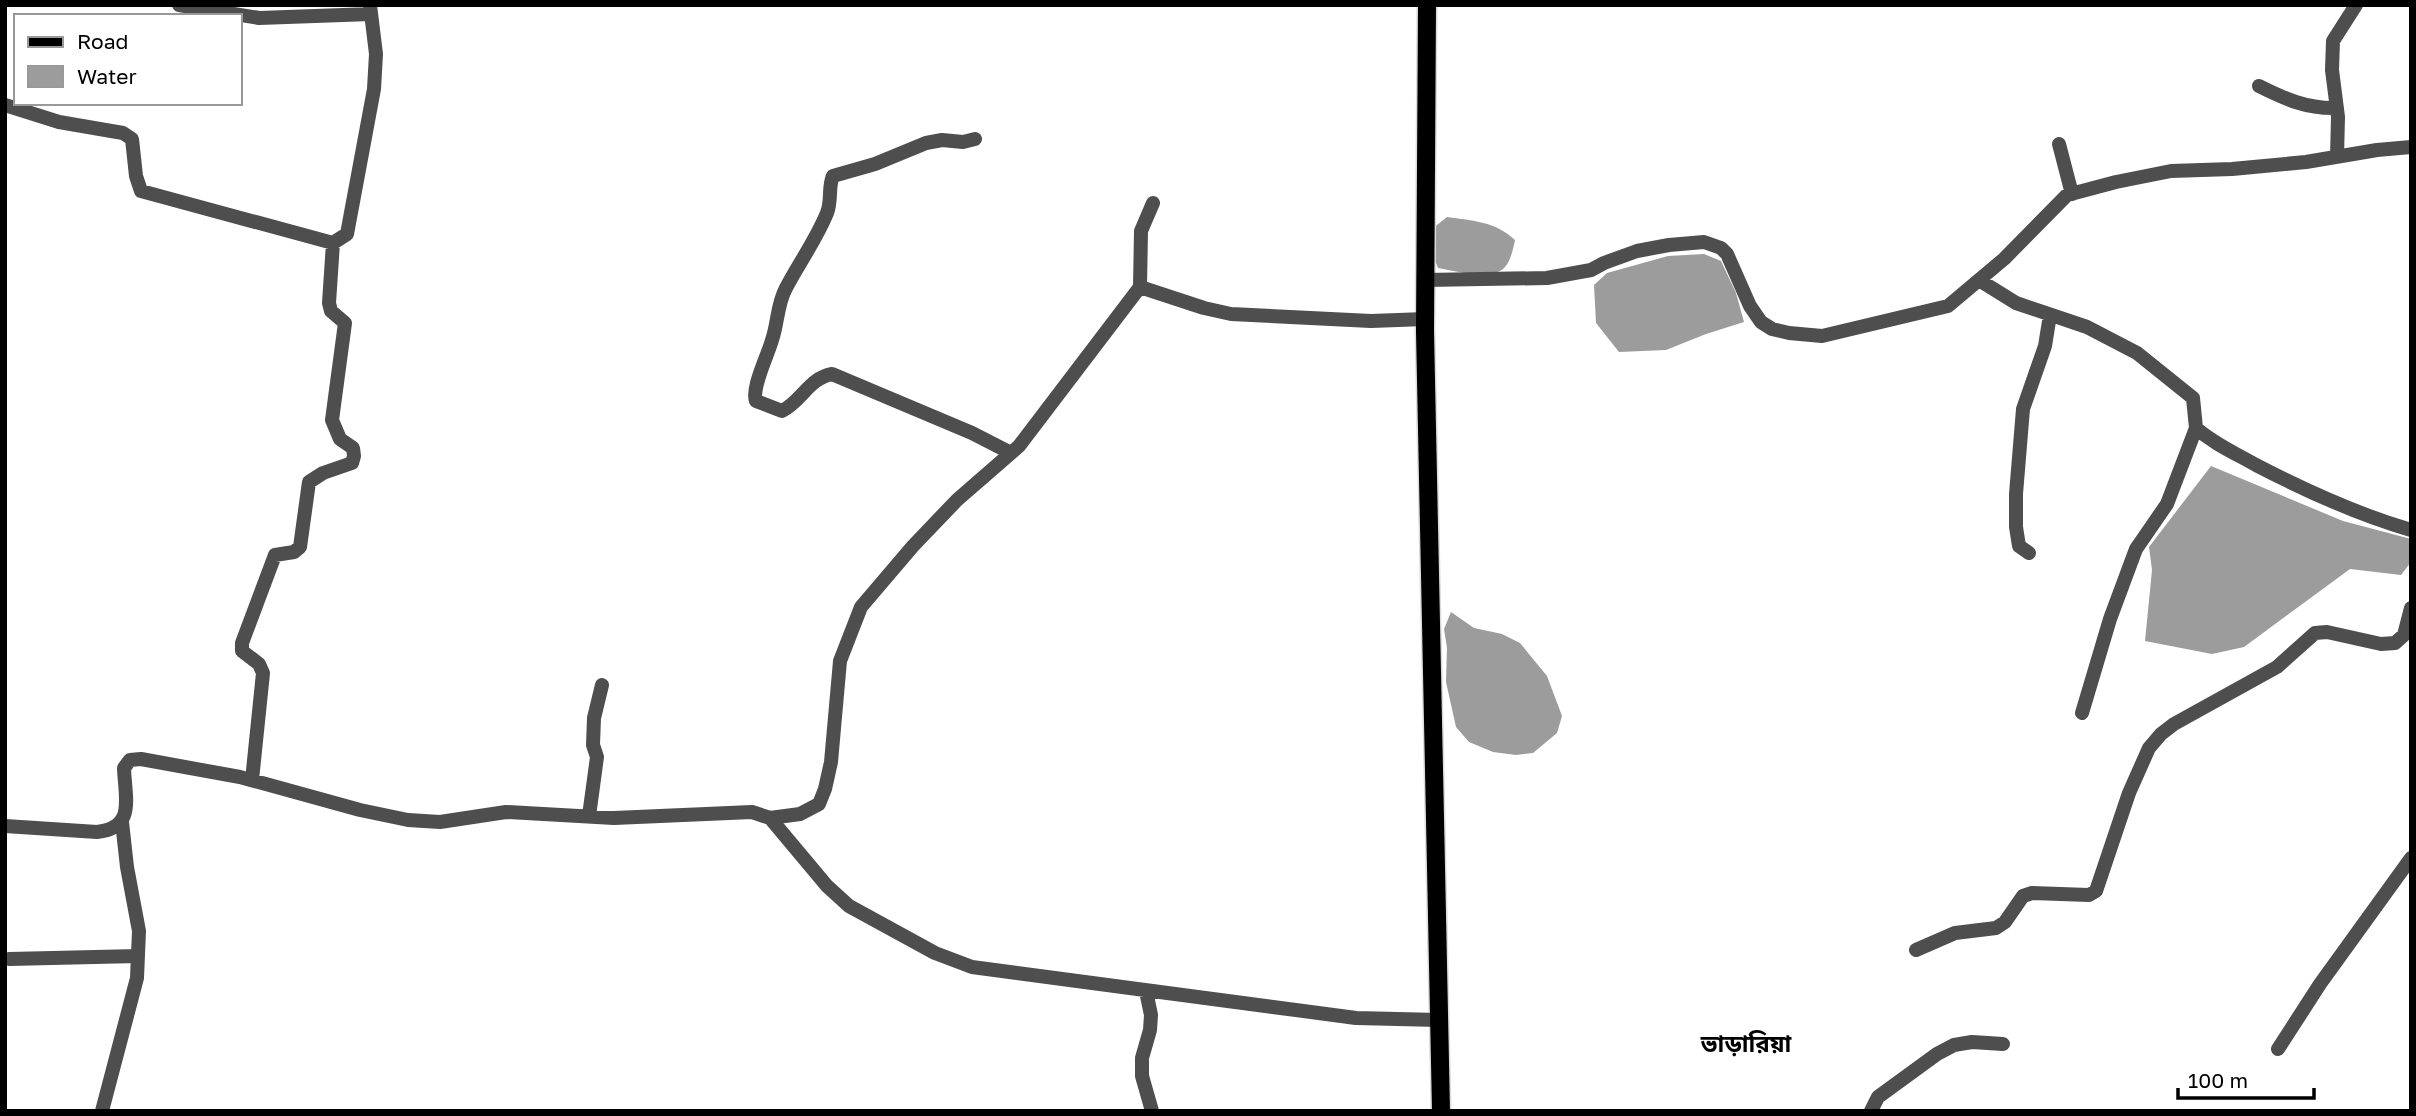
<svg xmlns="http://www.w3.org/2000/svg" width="2416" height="1116" font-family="'Golos Text','Noto Sans Bengali',sans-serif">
<rect width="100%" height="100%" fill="#fff"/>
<!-- water -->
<path fill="#9c9c9c" d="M 1447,217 C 1473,221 1495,221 1515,240 C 1513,249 1511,260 1505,267 C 1493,281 1454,271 1438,268 L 1434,258 L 1432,229 Z
M 1704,254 L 1721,261 L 1736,293 L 1744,322 L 1706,334 L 1666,350 L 1619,352 L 1596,323 L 1594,285 L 1607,273 L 1668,256 Z
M 2211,466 L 2343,521 L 2411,539 L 2411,562 L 2401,575 L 2350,569 L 2244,647 L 2212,654 L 2145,641 L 2152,570 L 2149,547 Z
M 1451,612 L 1474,628 L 1502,634 L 1520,643 L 1547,676 L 1562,716 L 1557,733 L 1533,753 L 1516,755 L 1493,752 L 1469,742 L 1456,727 L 1446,682 L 1447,648 L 1444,629 Z"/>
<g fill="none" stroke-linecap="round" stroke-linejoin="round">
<defs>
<path id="major" d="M 1427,5 L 1425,331 L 1441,1111"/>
</defs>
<!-- major casing -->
<use href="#major" stroke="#dbdbdb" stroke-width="21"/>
<!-- minor -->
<path stroke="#4e4e4e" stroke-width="14" d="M 179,5 L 259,18 L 371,14
M 2259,86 C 2285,99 2307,109 2337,108
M 5,105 L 59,122 L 123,133 L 132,139 L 136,176 L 141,191 L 333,243 L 347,234 L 374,89 L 376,54 L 370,5
M 975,139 L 963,142 L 942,140 L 926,143 L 875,164 L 833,176 C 828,186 832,201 827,213 C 816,240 799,263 786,288 C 777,304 778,323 772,340 C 768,355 751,388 756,401 L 782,411 C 801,402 809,378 832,374 L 972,433 L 1011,453
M 2059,144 L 2072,194
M 2337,157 L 2338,117 L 2332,70 L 2333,41 L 2356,5
M 1425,280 L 1547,278 L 1591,270 L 1604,263 L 1637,251 L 1669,245 L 1704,242 L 1721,248 L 1727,254 L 1750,306 L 1761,322 L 1772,329 L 1789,333 L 1822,336 L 1948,306 L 2004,259 L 2067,195 L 2116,182 L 2171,171 L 2232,169 L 2306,162 L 2377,150 L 2411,147
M 1979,280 L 2016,303 L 2087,327 L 2137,353 L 2193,398 L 2196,428 C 2214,444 2235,453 2256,465 C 2306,491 2356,514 2411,530
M 1140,287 L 1204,308 L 1231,314 L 1371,321 L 1425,319
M 2029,553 L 2019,546 L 2016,527 L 2016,494 L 2023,409 L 2045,346 L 2050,315
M 2082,713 L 2110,619 L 2136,549 L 2167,504 L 2196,428
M 252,780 L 263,673 L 259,664 L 242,651 L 242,643 L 275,555 L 294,552 L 300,547 L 309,482 L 323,473 L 352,463 L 354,456 L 353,448 L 340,439 L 332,420 L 345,323 L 331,311 L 329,303 L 333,243
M 589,816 L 597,757 L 593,745 L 594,718 L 602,685
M 770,818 L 800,814 L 819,804 L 825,789 L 831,762 L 840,661 L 861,607 L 913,546 L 957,500 L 1019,446 L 1140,287 L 1141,231 L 1153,203
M 5,826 L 97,832 C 136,828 125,798 124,768 L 130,760 L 141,759 L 240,777 L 360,810 L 408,820 L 440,822 L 506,812 L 614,818 L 752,812 L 770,818 L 827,886 L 849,906 L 935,953 L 972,967 L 1356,1018 L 1439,1020
M 1916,950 L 1955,933 L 1996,928 L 2005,922 L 2023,896 L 2032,893 L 2089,895 L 2096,891 L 2129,793 L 2149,748 L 2161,734 L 2174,724 L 2277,667 L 2315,633 L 2327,632 L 2381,644 L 2395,643 L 2404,635 L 2411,608
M 9,959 L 138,956
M 1146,991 L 1151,1015 L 1150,1030 L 1142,1058 L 1142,1076 L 1152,1111
M 2278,1049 L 2320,984 L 2411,858
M 102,1111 L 137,978 L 139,931 L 127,867 L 122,822
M 1871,1111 L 1878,1097 L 1937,1054 L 1954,1045 L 1972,1042 L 2003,1044"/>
<!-- major -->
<use href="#major" stroke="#000" stroke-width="18"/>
</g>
<g text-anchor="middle" stroke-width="5" stroke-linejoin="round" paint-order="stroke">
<!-- quarter labels -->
<g font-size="24" font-weight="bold" fill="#000" stroke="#fff">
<text x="1746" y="1052">ভাড়ারিয়া</text>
</g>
</g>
<!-- border -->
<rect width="2416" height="1116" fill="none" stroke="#000000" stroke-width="14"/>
<!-- legend -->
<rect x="14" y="14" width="228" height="91" fill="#ffffff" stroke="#999999" stroke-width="2"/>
<rect x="28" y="37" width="35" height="10" fill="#000000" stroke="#999999" stroke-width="2"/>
<text x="77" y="49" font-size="21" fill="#000000">Road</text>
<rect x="28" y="66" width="35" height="21" fill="#9c9c9c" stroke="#999999" stroke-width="2"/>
<text x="77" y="84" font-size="21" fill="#000000">Water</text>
<!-- scale -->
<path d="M2178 1088v10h136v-10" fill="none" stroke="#000000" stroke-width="3.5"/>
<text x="2188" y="1088" font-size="21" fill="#000000" stroke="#ffffff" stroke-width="5" paint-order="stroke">100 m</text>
</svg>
